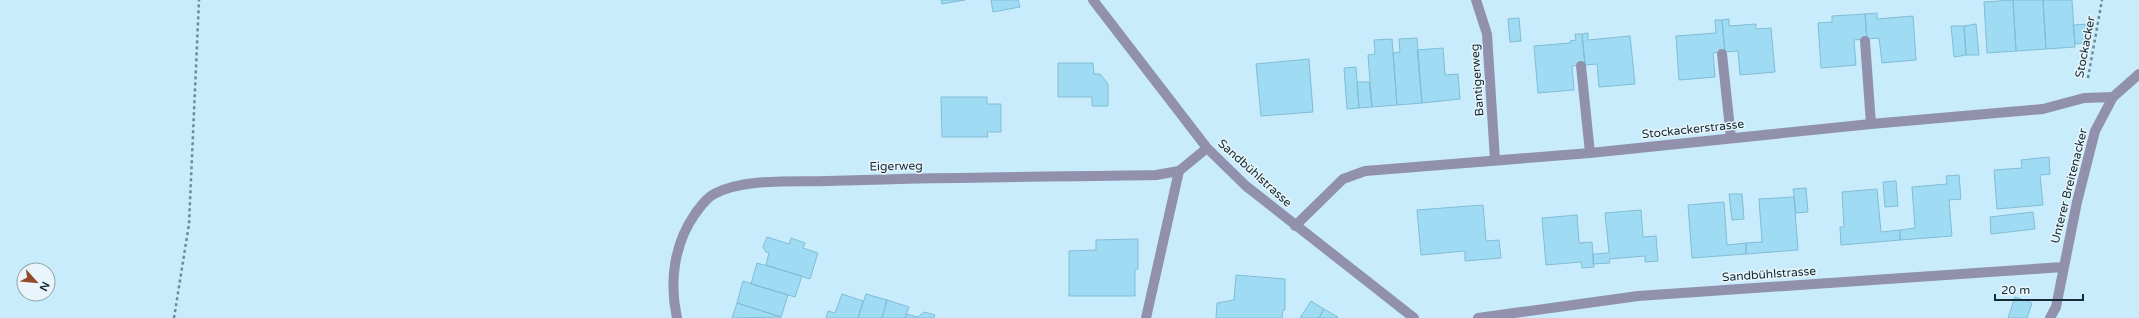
<svg xmlns="http://www.w3.org/2000/svg" width="2139" height="318" font-family="'Varela Round',sans-serif">
<rect width="100%" height="100%" fill="#c8ecfb"/>
<!-- building -->
<path fill="#9fdcf4" stroke="#81bdd5" d="M 941,0 L 965,0 L 942,4 Z
M 991,0 L 1018,0 L 1020,7 L 993,12 Z
M 2013,0 L 2016,51 L 1987,53 L 1984,2 Z
M 2013,0 L 2043,0 L 2046,49 L 2016,51 Z
M 2043,0 L 2072,0 L 2075,47 L 2046,49 Z
M 1877,13 L 1877,19 L 1913,16 L 1916,60 L 1882,63 L 1879,38 L 1867,39 L 1865,14 Z
M 1865,14 L 1867,39 L 1854,40 L 1856,65 L 1821,68 L 1818,23 L 1832,22 L 1832,16 Z
M 1519,18 L 1521,41 L 1510,42 L 1508,19 Z
M 1729,19 L 1729,26 L 1756,24 L 1756,29 L 1771,28 L 1775,72 L 1740,75 L 1738,51 L 1725,52 L 1722,20 Z
M 1715,20 L 1722,20 L 1725,52 L 1713,53 L 1715,77 L 1679,80 L 1676,36 L 1716,33 Z
M 1976,24 L 1979,55 L 1966,55 L 1964,26 Z
M 2089,24 L 2085,43 L 2075,44 L 2073,25 Z
M 1951,26 L 1964,26 L 1966,55 L 1954,57 Z
M 1588,33 L 1588,40 L 1630,36 L 1635,84 L 1599,87 L 1597,64 L 1585,65 L 1582,34 Z
M 1575,34 L 1582,34 L 1585,65 L 1572,66 L 1574,90 L 1538,93 L 1534,46 L 1570,43 L 1570,41 L 1576,40 Z
M 1417,38 L 1422,103 L 1397,105 L 1393,53 L 1400,52 L 1399,39 Z
M 1392,39 L 1397,105 L 1372,107 L 1368,55 L 1375,54 L 1374,40 Z
M 1443,48 L 1445,75 L 1458,74 L 1460,99 L 1422,103 L 1417,50 Z
M 1309,59 L 1313,112 L 1261,116 L 1256,64 Z
M 1058,63 L 1093,63 L 1094,74 L 1100,74 L 1108,84 L 1108,106 L 1092,106 L 1092,97 L 1058,97 Z
M 1356,67 L 1359,108 L 1347,109 L 1344,68 Z
M 1357,82 L 1369,82 L 1372,107 L 1359,108 Z
M 941,97 L 987,97 L 987,104 L 1001,104 L 1001,132 L 987,132 L 988,137 L 942,137 Z
M 2049,157 L 2050,174 L 2040,175 L 2043,205 L 1997,209 L 1994,170 L 2022,168 L 2021,160 Z
M 1959,175 L 1961,199 L 1949,200 L 1952,236 L 1900,240 L 1900,230 L 1915,228 L 1912,187 L 1947,184 L 1946,176 Z
M 1896,181 L 1898,206 L 1885,207 L 1883,182 Z
M 1806,188 L 1808,212 L 1796,213 L 1793,189 Z
M 1877,189 L 1881,232 L 1900,230 L 1900,240 L 1841,245 L 1840,227 L 1844,227 L 1842,192 Z
M 1729,194 L 1742,194 L 1744,219 L 1732,220 Z
M 1794,197 L 1798,250 L 1746,254 L 1746,243 L 1762,242 L 1759,199 Z
M 1724,202 L 1727,245 L 1746,243 L 1746,254 L 1692,258 L 1688,205 Z
M 1483,205 L 1486,241 L 1499,240 L 1501,258 L 1465,261 L 1465,251 L 1421,255 L 1417,210 Z
M 1641,210 L 1643,237 L 1656,236 L 1658,261 L 1645,262 L 1645,256 L 1609,259 L 1610,263 L 1593,264 L 1593,254 L 1609,253 L 1605,213 Z
M 2033,212 L 2035,229 L 1991,234 L 1990,217 Z
M 1577,215 L 1579,243 L 1592,242 L 1594,267 L 1582,268 L 1581,262 L 1546,265 L 1542,218 Z
M 767,237 L 789,244 L 791,238 L 805,243 L 803,248 L 818,253 L 810,279 L 766,265 L 769,253 L 766,252 L 763,247 Z
M 1138,239 L 1138,269 L 1135,269 L 1135,296 L 1069,296 L 1069,251 L 1096,250 L 1096,240 Z
M 757,263 L 802,276 L 795,297 L 751,284 Z
M 1236,275 L 1285,279 L 1285,310 L 1283,310 L 1282,318 L 1216,318 L 1217,303 L 1234,300 Z
M 743,281 L 788,295 L 781,317 L 737,303 Z
M 842,294 L 863,301 L 858,318 L 826,318 L 828,311 L 835,313 Z
M 866,294 L 887,300 L 882,318 L 858,318 Z
M 2015,297 L 2032,303 L 2027,318 L 2008,318 Z
M 887,300 L 909,307 L 905,318 L 882,318 Z
M 1311,301 L 1324,309 L 1319,318 L 1300,318 Z
M 737,303 L 781,317 L 732,318 Z
M 1324,309 L 1338,317 L 1337,318 L 1319,318 Z
M 924,312 L 935,315 L 934,318 L 905,318 L 906,314 L 918,317 Z"/>
<g fill="none" stroke-linecap="round" stroke-linejoin="round">
<!-- path -->
<path stroke="#6c8b96" stroke-width="2.5" stroke-dasharray="3 3" stroke-linecap="butt" d="M 2088,78 L 2102,0
M 174,318 L 189,224 L 199,0"/>
<!-- service -->
<path stroke="#9191ae" stroke-width="10" d="M 1865,41 L 1871,124
M 1722,54 L 1731,138
M 1581,66 L 1590,153
M 1146,318 L 1179,171
M 1478,318 L 1638,296 L 2063,267
M 2050,318 L 2056,307 L 2077,202 L 2095,131 L 2113,97 L 2139,74"/>
<!-- minor -->
<path stroke="#9191ae" stroke-width="10" d="M 1093,0 L 1207,148 L 1246,186 L 1414,318
M 1476,0 L 1487,34 L 1495,160
M 1295,226 L 1343,179 L 1365,171 L 1590,153 L 1871,124 L 2043,109 L 2084,98 L 2113,97
M 677,318 C 669,282 674,244 695,214 C 700,207 706,198 714,194 C 744,178 792,182 827,181 C 936,177 1046,177 1156,175 L 1179,171 L 1207,148"/>
</g>
<g text-anchor="middle" stroke-width="3" stroke-linejoin="round" paint-order="stroke">
<!-- street labels -->
<g font-size="12" fill="#132c35" stroke="#e9f5fa">
<text transform="translate(2085 47) rotate(-79)" y="4">Stockacker</text>
<text transform="translate(1477 80) rotate(-94)" y="4">Bantigerweg</text>
<text transform="translate(1693 129) rotate(-6)" y="4">Stockackerstrasse</text>
<text transform="translate(896 166) rotate(-1)" y="4">Eigerweg</text>
<text transform="translate(1255 173) rotate(42)" y="4">Sandbühlstrasse</text>
<text transform="translate(2069 186) rotate(-76)" y="4">Unterer Breitenacker</text>
<text transform="translate(1769 274) rotate(-4)" y="4">Sandbühlstrasse</text>
</g>
</g>
<!-- north arrow -->
<g transform="translate(36 282) rotate(117)"><circle r="19" fill="#e9f5fa" stroke="#93a5ab"/>
<path d="M0-3L7 15L0 10L-7 15Z" fill="#914927"/>
<text y="-6" font-size="11" font-weight="bold" text-anchor="middle" fill="#132c35">N</text>
</g>
<!-- scale -->
<path d="M1995 294v6h88v-6" fill="none" stroke="#132c35" stroke-width="2"/>
<text x="2001" y="294" font-size="12" fill="#132c35" stroke="#e9f5fa" stroke-width="3" paint-order="stroke">20 m</text>
</svg>
